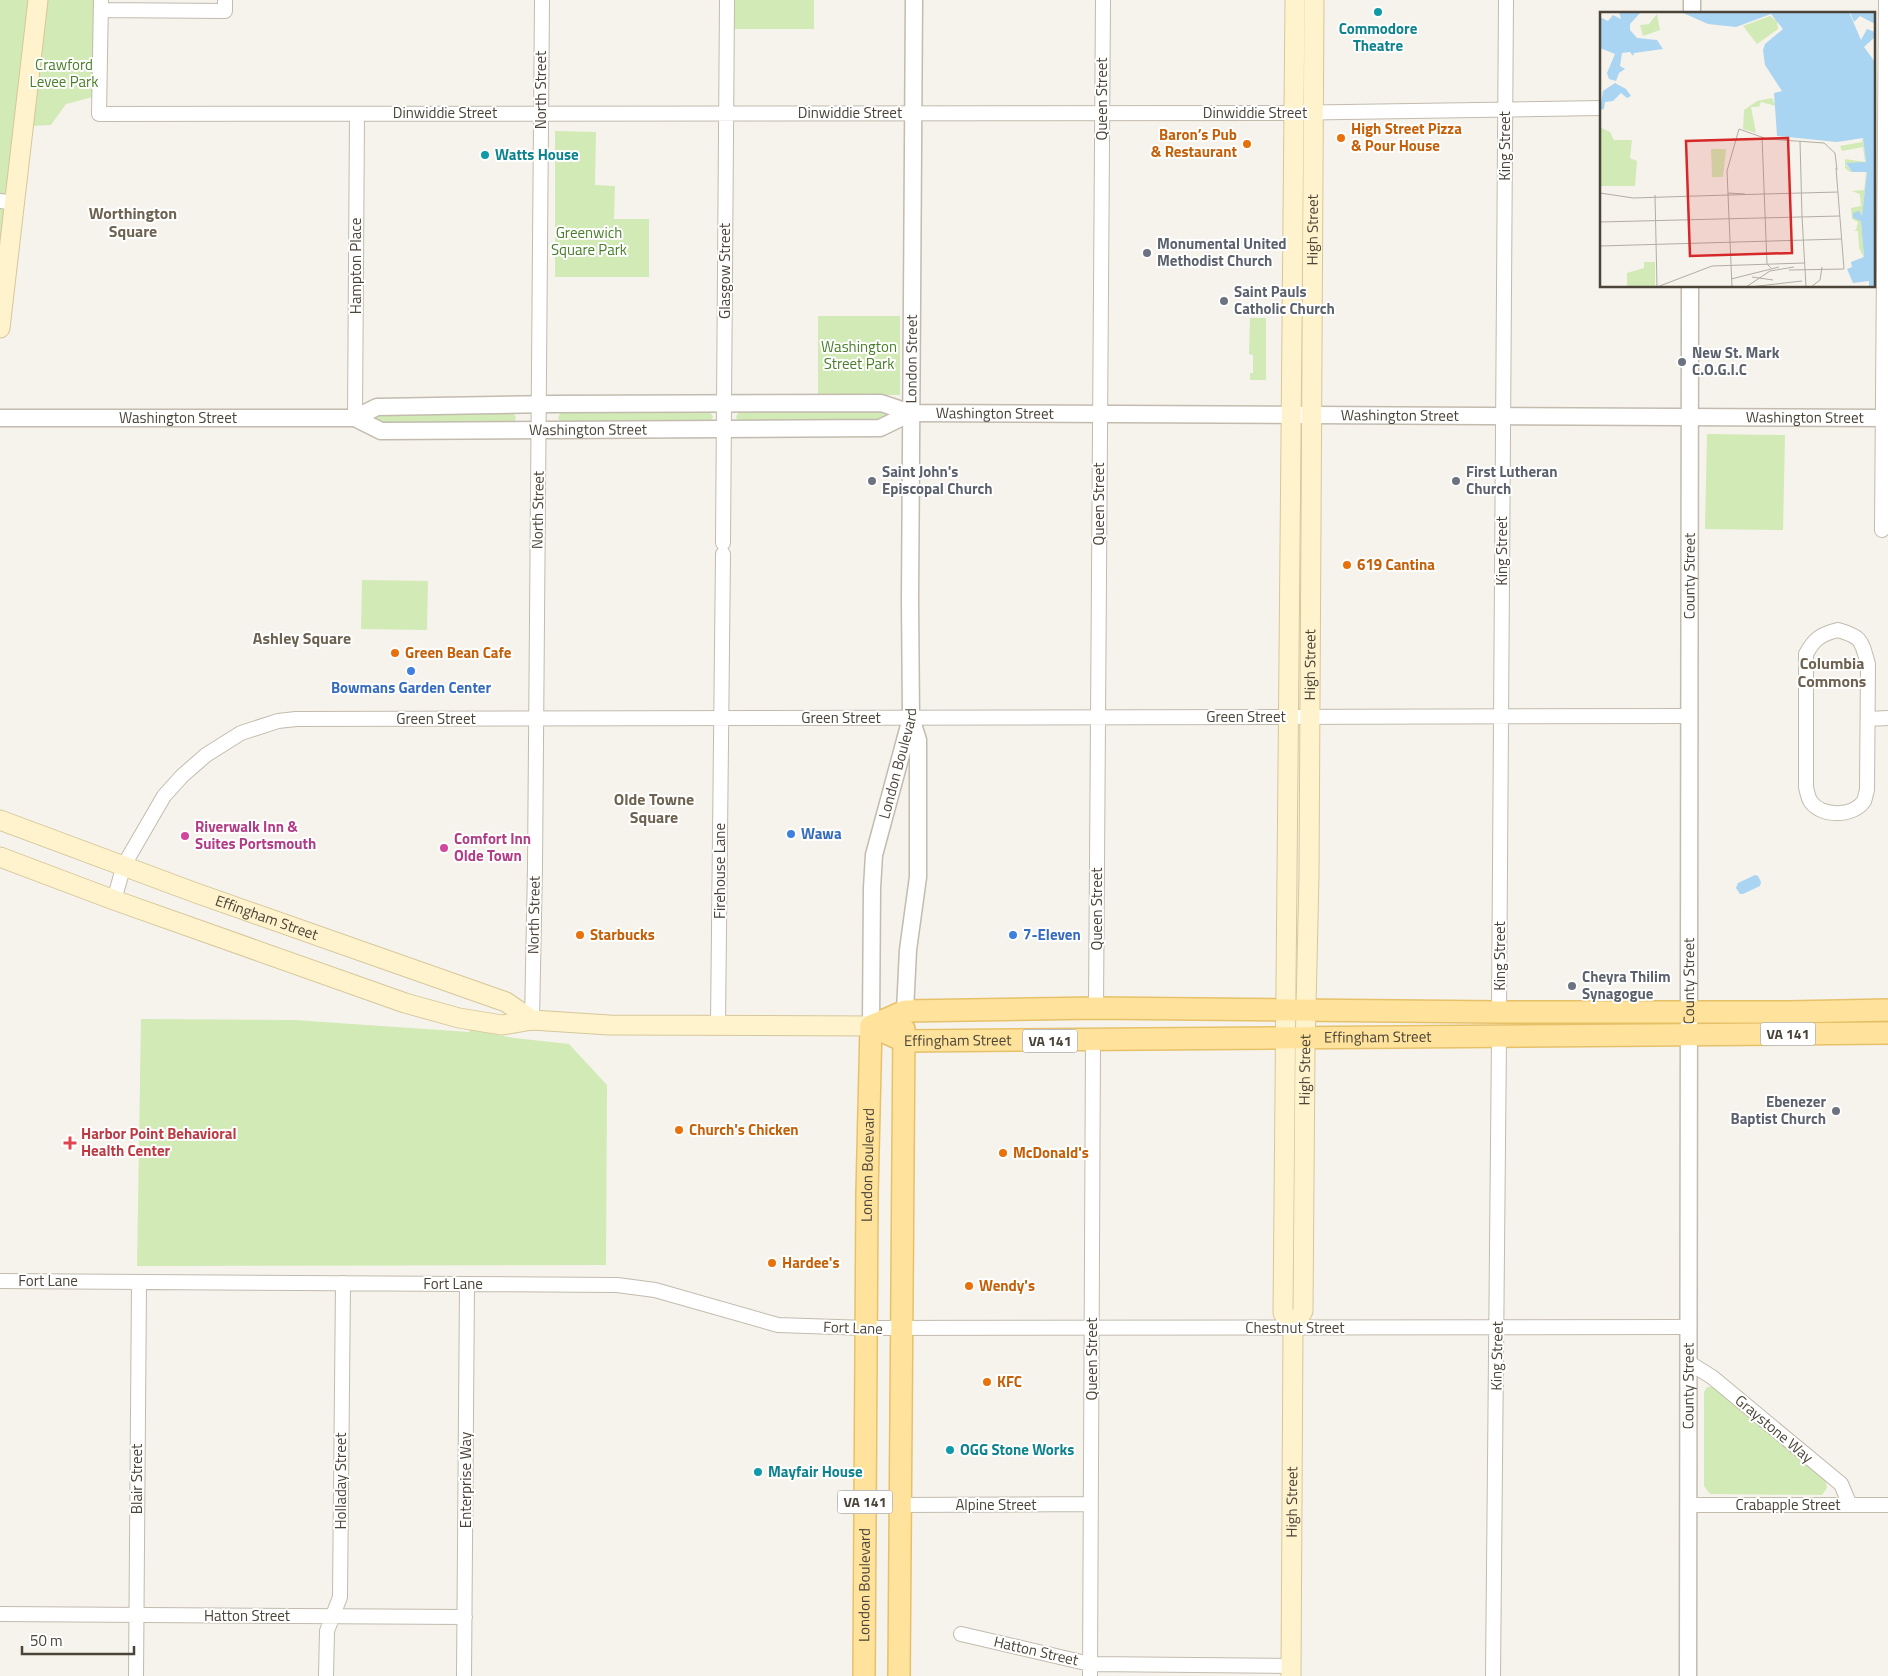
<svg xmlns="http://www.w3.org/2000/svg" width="1888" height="1676" font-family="'Titillium Web',sans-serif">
<rect width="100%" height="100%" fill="#f6f3ec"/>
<!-- green -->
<path fill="#d2eab5" d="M 0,0 L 94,0 L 93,97 L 66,104 L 51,125 L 32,126 L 0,262 Z
M 734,0 L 814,0 L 814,29 L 733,29 Z
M 555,131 L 596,132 L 595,185 L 615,186 L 614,219 L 649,219 L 649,277 L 555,277 Z
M 818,316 L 900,316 L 900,395 L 818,395 Z
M 1250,318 L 1266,318 L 1266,380 L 1250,380 L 1250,373 L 1253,373 L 1253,355 L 1249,354 Z
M 879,409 L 885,413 L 886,416 L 883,422 L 739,423 L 736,417 L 739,411 Z
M 709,410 L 713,417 L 709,423 L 562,424 L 558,418 L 561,411 Z
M 513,411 L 516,418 L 513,424 L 383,426 L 377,423 L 377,415 Z
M 1707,434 L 1785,435 L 1783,530 L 1705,529 Z
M 362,580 L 428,581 L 427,630 L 361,629 Z
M 141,1019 L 294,1020 L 469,1032 L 470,1029 L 514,1038 L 569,1044 L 607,1085 L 606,1265 L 137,1266 Z
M 1707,1387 L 1714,1387 L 1822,1475 L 1826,1482 L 1827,1488 L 1822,1495 L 1710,1494 L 1704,1486 L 1704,1392 Z"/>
<!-- water -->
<path fill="#a9d4f2" d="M 1755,875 L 1758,876 L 1761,882 L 1760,886 L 1743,894 L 1740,894 L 1736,888 L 1738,883 Z"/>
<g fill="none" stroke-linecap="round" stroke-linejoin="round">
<defs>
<path id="minor" d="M 101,0 L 99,114 L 1280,113 L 1602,108
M 101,10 L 225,11 L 225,0
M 0,201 L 16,203
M 355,418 L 357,114
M 1882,530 L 1886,0
M 723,543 L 727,0
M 1838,630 C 1862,637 1861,640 1868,664 L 1867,790 C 1866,793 1865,799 1864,801 C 1853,817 1822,817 1811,802 C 1808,798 1807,791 1806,787 L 1806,654 C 1814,639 1821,634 1838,630 Z
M 1868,719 L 1888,718
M 114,900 L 124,865 L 164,796 L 182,776 L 206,755 L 241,733 L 278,721 L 296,719 L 1690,716
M 1096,1008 L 1103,0
M 1499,1012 L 1506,0
M 532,1020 L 535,867 L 542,0
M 718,1024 L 723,554
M 0,1281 L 617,1285 L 655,1290 L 778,1325 L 866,1328 L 1689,1327
M 1688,1362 L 1712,1377 L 1841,1484 L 1850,1505
M 900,1505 L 1091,1504
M 1688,1505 L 1888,1505
M 0,1614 L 465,1617
M 961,1634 L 1090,1664 L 1291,1666
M 136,1676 L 139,1282
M 326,1676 L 327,1631 L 340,1597 L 343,1283
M 464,1676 L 467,1284
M 1090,1676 L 1093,1041
M 1493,1676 L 1499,1037"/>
<g id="tertiary">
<path d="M 1692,14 L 1692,0"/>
<path id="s1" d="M 0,418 L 355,418 L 377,407 L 553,404 L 881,403 L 911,413 L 1888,418"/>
<path id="s2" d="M 355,418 L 381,431 L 880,428 L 911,413"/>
<path d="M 905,1011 L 908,950 L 918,877 L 918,740 L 911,718"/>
<path id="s3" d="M 871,1026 L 872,888 L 874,855 L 911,718 L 910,600 L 914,0"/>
<path id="s4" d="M 1688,1676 L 1690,286"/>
</g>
<g id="secondary">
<path d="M 0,328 L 38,0"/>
<path id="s5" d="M 0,820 L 196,893 L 506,1002 L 532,1020"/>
<path d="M 0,857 L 114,900 L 405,1003 L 459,1018 L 502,1025 L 532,1020 L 609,1025 L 871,1026"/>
<path d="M 1293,1328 L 1283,1313 L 1295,0"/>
<path id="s6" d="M 1291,1676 L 1293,1328 L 1303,1311 L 1305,1052 L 1309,876 L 1314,0"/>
</g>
<g id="primary">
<path id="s7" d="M 871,1026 L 904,1041 L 1888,1033"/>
<path d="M 871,1026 L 905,1011 L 1096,1008 L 1499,1012 L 1789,1012 L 1888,1010"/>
<path id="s8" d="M 864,1676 L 867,1194 L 871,1026"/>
<path d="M 899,1676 L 904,1029"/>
</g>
</defs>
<!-- minor casing -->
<use href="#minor" stroke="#c2bbae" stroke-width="16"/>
<!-- tertiary casing -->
<use href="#tertiary" stroke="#c2bbae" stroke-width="19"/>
<!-- secondary casing -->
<use href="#secondary" stroke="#d6c79b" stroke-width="21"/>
<!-- primary casing -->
<use href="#primary" stroke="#e6c16a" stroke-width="24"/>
<!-- minor -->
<use href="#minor" stroke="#fff" stroke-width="14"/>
<!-- tertiary -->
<use href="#tertiary" stroke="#fff" stroke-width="16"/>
<!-- secondary -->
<use href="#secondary" stroke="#fff3cd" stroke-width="19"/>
<!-- primary -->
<use href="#primary" stroke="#ffe39c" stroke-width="21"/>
</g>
<!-- markers -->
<g fill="#0f9aa8" stroke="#fff" stroke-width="2">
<circle cx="1378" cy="12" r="5"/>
<circle cx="485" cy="155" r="5"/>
<circle cx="950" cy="1450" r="5"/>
<circle cx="758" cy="1472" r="5"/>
</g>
<g fill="#e8710a" stroke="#fff" stroke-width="2">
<circle cx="1341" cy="138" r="5"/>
<circle cx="1247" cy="144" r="5"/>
<circle cx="1347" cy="565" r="5"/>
<circle cx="395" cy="653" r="5"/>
<circle cx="580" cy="935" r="5"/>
<circle cx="679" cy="1130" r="5"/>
<circle cx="1003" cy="1153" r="5"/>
<circle cx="772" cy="1263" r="5"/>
<circle cx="969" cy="1286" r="5"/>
<circle cx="987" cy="1382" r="5"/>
</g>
<g fill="#6b7280" stroke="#fff" stroke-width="2">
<circle cx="1147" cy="253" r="5"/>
<circle cx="1224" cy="301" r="5"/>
<circle cx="1682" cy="362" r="5"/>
<circle cx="872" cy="481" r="5"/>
<circle cx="1456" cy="481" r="5"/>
<circle cx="1572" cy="986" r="5"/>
<circle cx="1836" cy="1111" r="5"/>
</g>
<g fill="#3f7fe0" stroke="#fff" stroke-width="2">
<circle cx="411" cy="671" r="5"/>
<circle cx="791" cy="834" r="5"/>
<circle cx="1013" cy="935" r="5"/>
</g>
<g fill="#d1479c" stroke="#fff" stroke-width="2">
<circle cx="185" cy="836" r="5"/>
<circle cx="444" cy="848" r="5"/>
</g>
<path fill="#e0444e" stroke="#fff" stroke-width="2" d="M67.5 1135.5h5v5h5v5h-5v5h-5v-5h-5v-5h5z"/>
<g text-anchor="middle" stroke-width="4" stroke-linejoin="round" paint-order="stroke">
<!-- shield labels -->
<g fill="#fff" stroke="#817c74" stroke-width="1">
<rect x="1760.5" y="1022.5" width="55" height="23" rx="4"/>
<rect x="1022.5" y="1029.5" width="55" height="23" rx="4"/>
<rect x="837.5" y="1490.5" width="55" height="23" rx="4"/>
</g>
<g font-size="14" font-weight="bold" fill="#4b4439">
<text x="1788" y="1039">VA 141</text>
<text x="1050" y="1046">VA 141</text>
<text x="865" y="1507">VA 141</text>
</g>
<!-- culture labels -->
<g font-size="15" font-weight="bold" fill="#0d838f" stroke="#fff" text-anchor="start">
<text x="1378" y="34" text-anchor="middle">Commodore<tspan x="1378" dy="17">Theatre</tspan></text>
<text x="495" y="160">Watts House</text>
<text x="960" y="1455">OGG Stone Works</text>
<text x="768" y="1477">Mayfair House</text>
</g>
<!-- park labels -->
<g font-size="15" fill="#4a7f2a" stroke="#fff">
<text x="64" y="70">Crawford<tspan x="64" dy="17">Levee Park</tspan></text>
<text x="589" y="238">Greenwich<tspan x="589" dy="17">Square Park</tspan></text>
<text x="859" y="352">Washington<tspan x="859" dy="17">Street Park</tspan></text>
</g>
<!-- street labels -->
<g font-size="15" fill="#4b4439" stroke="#fff">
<text transform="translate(541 90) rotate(-90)" y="5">North Street</text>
<text transform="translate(1102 99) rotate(-90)" y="5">Queen Street</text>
<text x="445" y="118">Dinwiddie Street</text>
<text x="850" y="118">Dinwiddie Street</text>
<text x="1255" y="118">Dinwiddie Street</text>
<text transform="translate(1505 146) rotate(-90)" y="5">King Street</text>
<text dy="5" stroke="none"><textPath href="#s6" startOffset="1449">High Street</textPath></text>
<text transform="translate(356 266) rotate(-90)" y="5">Hampton Place</text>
<text transform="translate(725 271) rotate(-90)" y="5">Glasgow Street</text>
<text dy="5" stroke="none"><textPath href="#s3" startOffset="672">London Street</textPath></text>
<text dy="5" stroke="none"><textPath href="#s1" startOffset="999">Washington Street</textPath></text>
<text dy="5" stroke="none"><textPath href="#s1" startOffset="1404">Washington Street</textPath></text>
<text dy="5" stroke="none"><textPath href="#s1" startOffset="178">Washington Street</textPath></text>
<text dy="5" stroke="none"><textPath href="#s1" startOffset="1809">Washington Street</textPath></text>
<text dy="5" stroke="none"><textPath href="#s2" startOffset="236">Washington Street</textPath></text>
<text transform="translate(1099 504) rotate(-90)" y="5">Queen Street</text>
<text transform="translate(538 510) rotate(-89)" y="5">North Street</text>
<text transform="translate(1502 551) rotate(-90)" y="5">King Street</text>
<text dy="5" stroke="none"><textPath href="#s4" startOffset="1100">County Street</textPath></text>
<text dy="5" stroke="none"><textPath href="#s6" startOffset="1014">High Street</textPath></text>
<text x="1246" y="722">Green Street</text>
<text x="841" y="723">Green Street</text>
<text x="436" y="724">Green Street</text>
<text dy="5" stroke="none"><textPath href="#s3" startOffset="266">London Boulevard</textPath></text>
<text transform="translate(720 871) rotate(-90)" y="5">Firehouse Lane</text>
<text transform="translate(1097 909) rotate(-90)" y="5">Queen Street</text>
<text transform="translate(534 915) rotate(-89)" y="5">North Street</text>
<text dy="5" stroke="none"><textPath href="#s5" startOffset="284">Effingham Street</textPath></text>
<text transform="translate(1500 956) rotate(-90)" y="5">King Street</text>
<text dy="5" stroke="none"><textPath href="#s4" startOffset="695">County Street</textPath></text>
<text dy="5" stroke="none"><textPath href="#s7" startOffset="510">Effingham Street</textPath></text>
<text dy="5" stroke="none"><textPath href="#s7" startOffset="90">Effingham Street</textPath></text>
<text dy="5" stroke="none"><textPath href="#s6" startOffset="609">High Street</textPath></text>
<text dy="5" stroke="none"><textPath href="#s8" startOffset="511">London Boulevard</textPath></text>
<text x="48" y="1286">Fort Lane</text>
<text x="453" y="1289">Fort Lane</text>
<text transform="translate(853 1328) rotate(2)" y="5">Fort Lane</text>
<text x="1295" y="1333">Chestnut Street</text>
<text transform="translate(1497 1356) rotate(-89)" y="5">King Street</text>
<text transform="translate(1092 1359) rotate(-90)" y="5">Queen Street</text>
<text dy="5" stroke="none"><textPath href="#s4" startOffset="290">County Street</textPath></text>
<text transform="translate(1774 1429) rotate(40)" y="5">Graystone Way</text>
<text transform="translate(137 1479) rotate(-90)" y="5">Blair Street</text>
<text transform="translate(466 1480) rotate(-90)" y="5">Enterprise Way</text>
<text transform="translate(341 1481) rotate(-90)" y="5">Holladay Street</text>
<text dy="5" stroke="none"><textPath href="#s6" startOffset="174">High Street</textPath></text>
<text x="996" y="1510">Alpine Street</text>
<text x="1788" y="1510">Crabapple Street</text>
<text dy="5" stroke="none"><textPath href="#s8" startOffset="91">London Boulevard</textPath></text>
<text x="247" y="1621">Hatton Street</text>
<text transform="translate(1036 1651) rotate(13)" y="5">Hatton Street</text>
</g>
<!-- food labels -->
<g font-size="15" font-weight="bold" fill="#c56008" stroke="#fff" text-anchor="start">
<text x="1351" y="134">High Street Pizza<tspan x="1351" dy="17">&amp; Pour House</tspan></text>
<text x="1237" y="140" text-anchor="end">Baron’s Pub<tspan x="1237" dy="17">&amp; Restaurant</tspan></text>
<text x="1357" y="570">619 Cantina</text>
<text x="405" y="658">Green Bean Cafe</text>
<text x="590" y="940">Starbucks</text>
<text x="689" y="1135">Church's Chicken</text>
<text x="1013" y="1158">McDonald's</text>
<text x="782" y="1268">Hardee's</text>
<text x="979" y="1291">Wendy's</text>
<text x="997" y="1387">KFC</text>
</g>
<!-- worship labels -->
<g font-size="15" font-weight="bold" fill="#5b616d" stroke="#fff" text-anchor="start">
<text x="1157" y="249">Monumental United<tspan x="1157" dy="17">Methodist Church</tspan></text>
<text x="1234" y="297">Saint Pauls<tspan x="1234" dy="17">Catholic Church</tspan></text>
<text x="1692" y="358">New St. Mark<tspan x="1692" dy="17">C.O.G.I.C</tspan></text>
<text x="882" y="477">Saint John's<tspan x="882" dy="17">Episcopal Church</tspan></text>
<text x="1466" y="477">First Lutheran<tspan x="1466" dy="17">Church</tspan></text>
<text x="1582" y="982">Cheyra Thilim<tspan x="1582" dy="17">Synagogue</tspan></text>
<text x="1826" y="1107" text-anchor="end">Ebenezer<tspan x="1826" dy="17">Baptist Church</tspan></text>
</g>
<!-- shop labels -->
<g font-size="15" font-weight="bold" fill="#366cbe" stroke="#fff" text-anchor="start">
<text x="411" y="693" text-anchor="middle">Bowmans Garden Center</text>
<text x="801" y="839">Wawa</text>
<text x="1023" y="940">7-Eleven</text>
</g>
<!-- hotel labels -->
<g font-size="15" font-weight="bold" fill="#b23c85" stroke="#fff" text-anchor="start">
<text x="195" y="832">Riverwalk Inn &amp;<tspan x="195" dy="17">Suites Portsmouth</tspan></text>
<text x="454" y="844">Comfort Inn<tspan x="454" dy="17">Olde Town</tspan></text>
</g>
<!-- health labels -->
<g font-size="15" font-weight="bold" fill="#be3a42" stroke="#fff" text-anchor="start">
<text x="81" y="1139">Harbor Point Behavioral<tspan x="81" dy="17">Health Center</tspan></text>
</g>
<!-- neighbourhood labels -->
<g font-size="16" font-weight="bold" fill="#6e6250" stroke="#fff">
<text x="133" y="219">Worthington<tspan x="133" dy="18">Square</tspan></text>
<text x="302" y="644">Ashley Square</text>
<text x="1832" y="669">Columbia<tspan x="1832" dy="18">Commons</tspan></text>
<text x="654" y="805">Olde Towne<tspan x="654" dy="18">Square</tspan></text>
</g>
</g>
<!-- overview -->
<g transform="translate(1600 12)">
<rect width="275" height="275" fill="#f6f3ec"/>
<path d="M 57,2 L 60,18 L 43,24 L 40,13 L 49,12 ZM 170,4 L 177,9 L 178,17 L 157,32 L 143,14 ZM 172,86 L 176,94 L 161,90 L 159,95 L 151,95 L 156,121 L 143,117 L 144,98 L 157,89 ZM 0,115 L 10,120 L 14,128 L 32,128 L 30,146 L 37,149 L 35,174 L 0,174 ZM 263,126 L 266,151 L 246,152 L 252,160 L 267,159 L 262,204 L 259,199 L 257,207 L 261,208 L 264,246 L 259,236 L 258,219 L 253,219 L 256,218 L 258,210 L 252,207 L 251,196 L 261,194 L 260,182 L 251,179 L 264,178 L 266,160 L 250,160 L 245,156 L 245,147 L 265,150 L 263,135 L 242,139 L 240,134 L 262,130 ZM 111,137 L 126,137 L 123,165 L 112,165 ZM 44,250 L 55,250 L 55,274 L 27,274 L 27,261 L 44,256 Z" fill="#d2eab5"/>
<path d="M 19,0 L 41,0 L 30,12 L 30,18 L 37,26 L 57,28 L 63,37 L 34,41 L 33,44 L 30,40 L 22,41 L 20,54 L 25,57 L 19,61 L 16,69 L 9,67 L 7,61 L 15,42 L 0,36 L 0,5 L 8,9 L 13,3 L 21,7 ZM 81,0 L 249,0 L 261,28 L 267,17 L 275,20 L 275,25 L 264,35 L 275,50 L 275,275 L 269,275 L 269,269 L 253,271 L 247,257 L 252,255 L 251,250 L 264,245 L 261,209 L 253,206 L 253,201 L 259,199 L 262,204 L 267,160 L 252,160 L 246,151 L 266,150 L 263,126 L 237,130 L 177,124 L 174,81 L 182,79 L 165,53 L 163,38 L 165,32 L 183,17 L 171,2 L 136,15 L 108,12 ZM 250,0 L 275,0 L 275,12 L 260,4 L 254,10 ZM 15,71 L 26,77 L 31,84 L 27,86 L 21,81 L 13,89 L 5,90 L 4,97 L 0,98 L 3,79 Z" fill="#a9d4f2"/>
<path fill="none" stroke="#a9d4f2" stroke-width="2.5" d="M 263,207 L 275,184M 260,208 L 265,201 L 270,162 L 261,151"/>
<path fill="none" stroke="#b2ada4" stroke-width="1" d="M 162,125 L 167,252 L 171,256M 200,129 L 202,204M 0,181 L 33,186 L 128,183M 128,181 L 145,182M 55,183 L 57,275M 128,183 L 238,180M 202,204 L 206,275M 0,210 L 240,204M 0,234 L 241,227M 189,258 L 244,257 L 236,156M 152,265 L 173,268M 131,267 L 179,255M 57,275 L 112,254 L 204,251M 132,275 L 127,159 L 139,117 L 167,127 L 224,131 L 235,141 L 237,158M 146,275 L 170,259 L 194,255M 150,275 L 202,269M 211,275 L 220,268 L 222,255"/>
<path fill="#d62828" fill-opacity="0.15" stroke="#d62828" stroke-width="2.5" d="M 188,126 L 192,241 L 90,244 L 86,129 Z"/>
<rect width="275" height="275" fill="none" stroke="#4b4439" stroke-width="2.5"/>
</g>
<!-- scale -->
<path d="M22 1646v8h112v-8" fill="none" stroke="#4b4439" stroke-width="2.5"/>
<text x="30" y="1646" font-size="15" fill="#4b4439" stroke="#ffffff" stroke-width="4" paint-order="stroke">50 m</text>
</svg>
